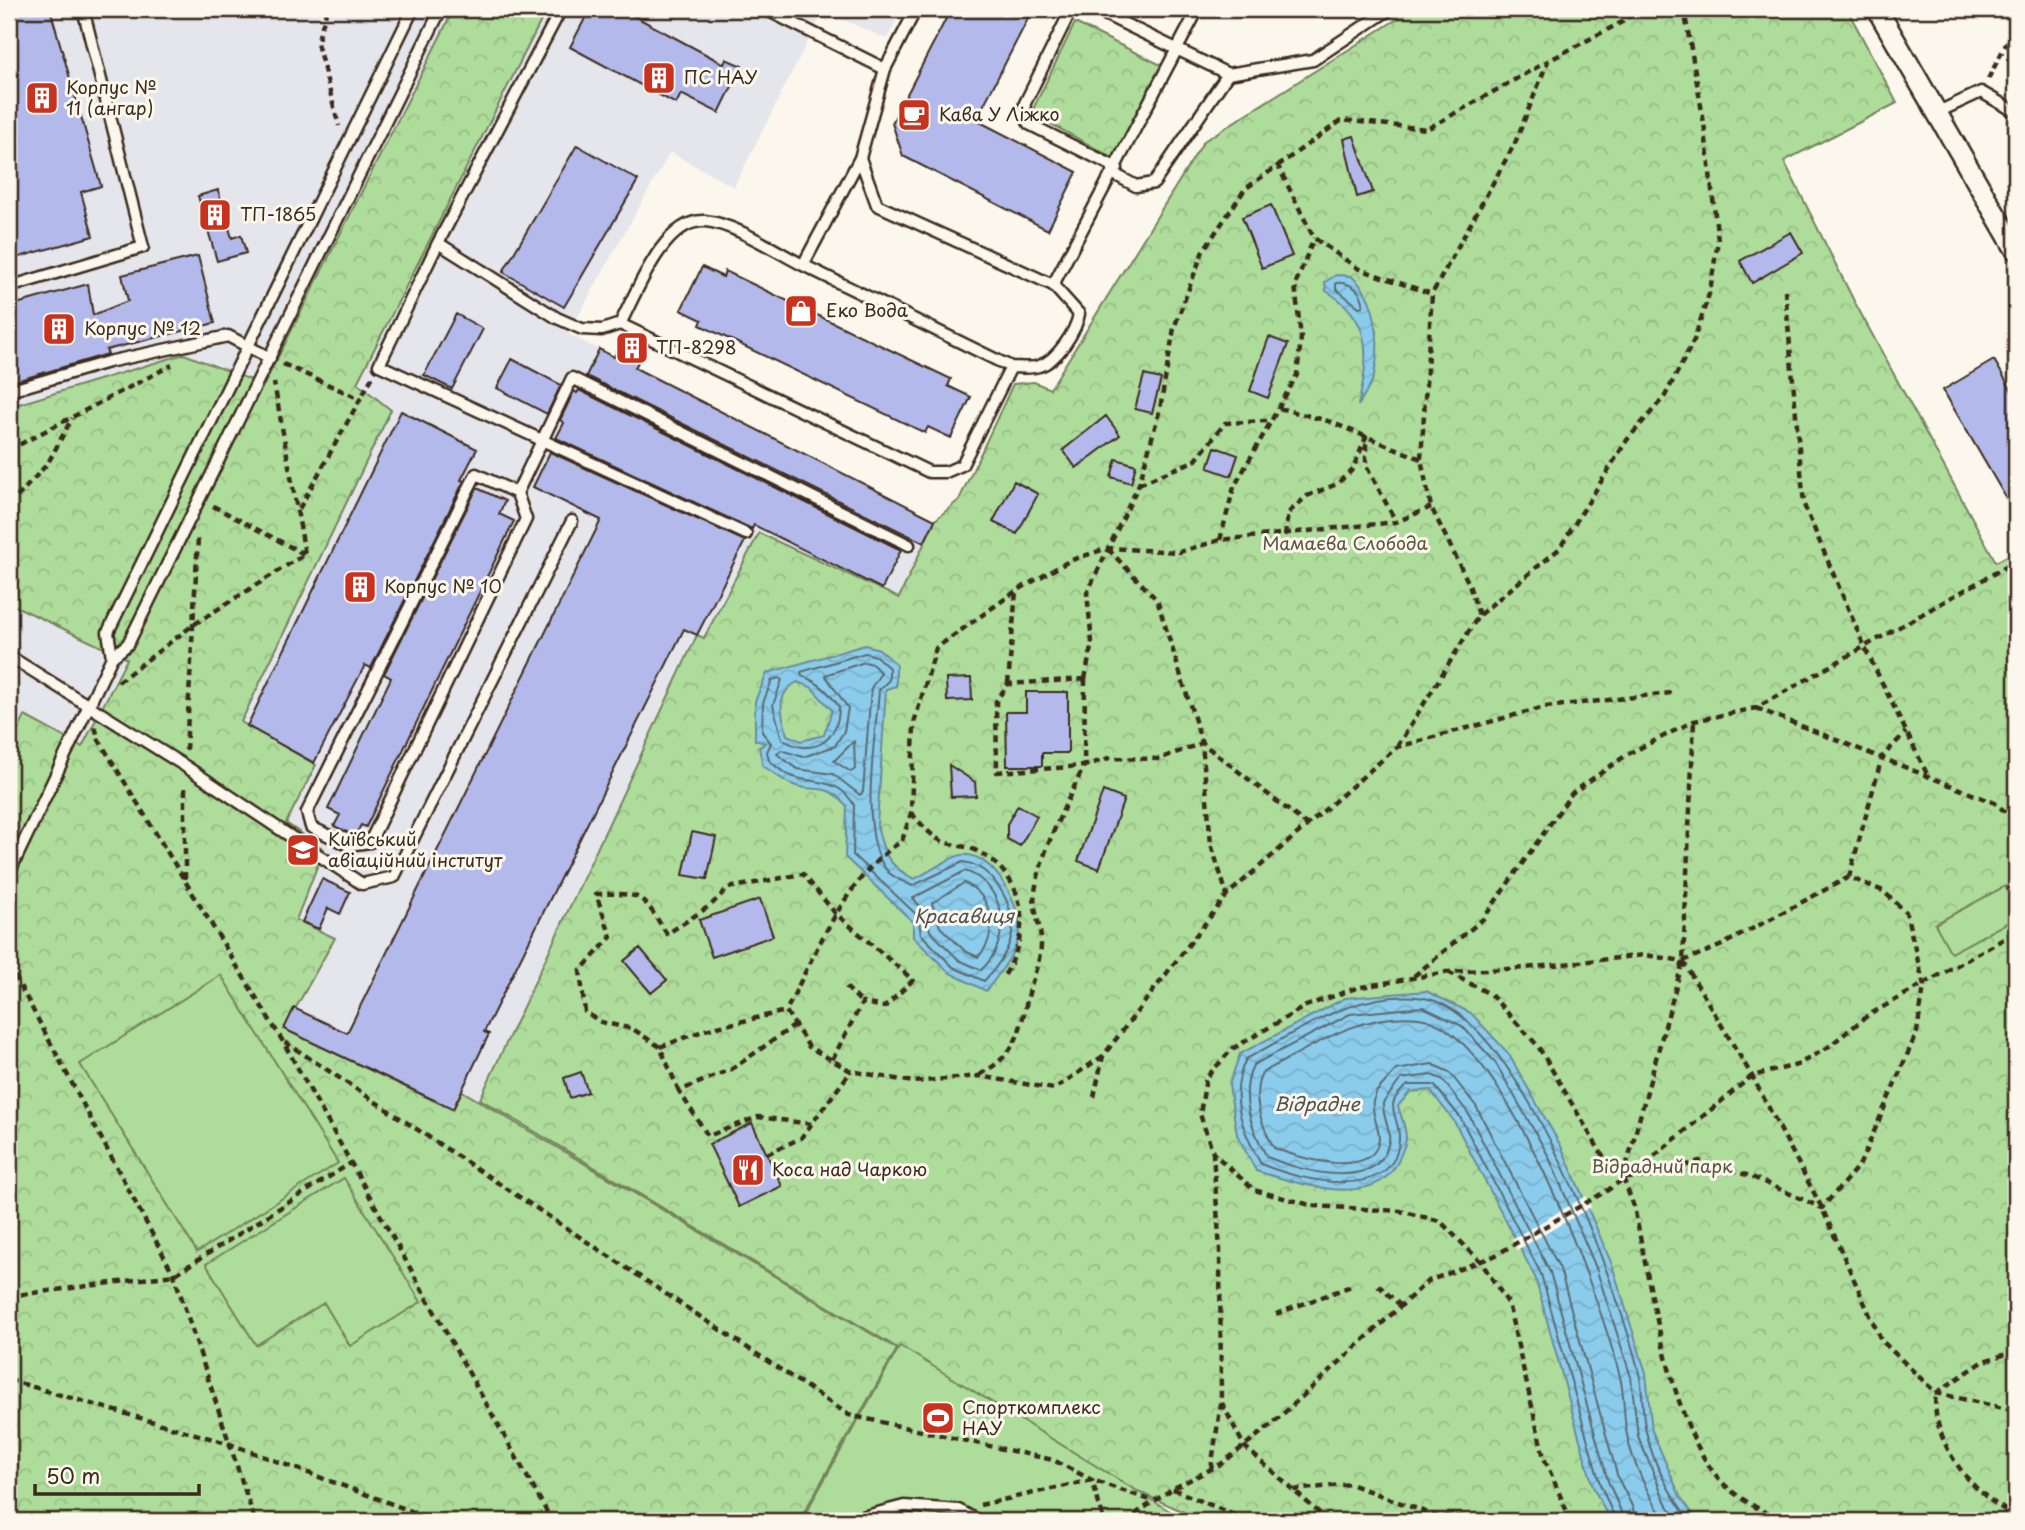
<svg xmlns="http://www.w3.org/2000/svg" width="2025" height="1530" font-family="'Playpen Sans',sans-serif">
<defs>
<pattern id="park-crowns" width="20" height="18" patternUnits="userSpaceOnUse" patternTransform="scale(1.75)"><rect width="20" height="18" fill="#aedc9b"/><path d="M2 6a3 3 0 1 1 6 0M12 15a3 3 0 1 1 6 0" fill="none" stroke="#97bd85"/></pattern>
<pattern id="water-waves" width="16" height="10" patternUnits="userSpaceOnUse" patternTransform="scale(1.75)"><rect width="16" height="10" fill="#8bccec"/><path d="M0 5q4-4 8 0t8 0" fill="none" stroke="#79afca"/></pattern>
</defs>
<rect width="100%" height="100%" fill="#fbf7ec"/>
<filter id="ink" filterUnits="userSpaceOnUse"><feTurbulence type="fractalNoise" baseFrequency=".0143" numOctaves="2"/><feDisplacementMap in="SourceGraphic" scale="14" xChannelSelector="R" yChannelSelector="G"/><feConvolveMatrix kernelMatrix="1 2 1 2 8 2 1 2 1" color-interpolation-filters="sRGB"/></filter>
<g filter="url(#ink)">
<!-- built -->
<path fill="#e5e5ec" d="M 9,9 L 902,9 L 887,39 L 823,11 L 734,187 L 670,152 L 568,334 L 935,520 L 899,599 L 759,533 L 704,638 L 697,636 L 480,1098 L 900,1346 L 1187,1521 L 9,1521 Z"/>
<!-- park -->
<path fill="url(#park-crowns)" stroke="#74835c" stroke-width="2" d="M 454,9 L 547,9 L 357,383 L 391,410 L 241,722 L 316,765 L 286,823 L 324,849 L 296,920 L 335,938 L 284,1029 L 453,1110 L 462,1091 L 897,1349 L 799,1521 L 9,1521 L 9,750 L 25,716 L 82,747 L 127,659 L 9,603 L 9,407 L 184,354 L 264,385 Z
M 1413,9 L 1847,9 L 1897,103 L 1784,161 L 1854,301 L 1996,562 L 2016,551 L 2016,1521 L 1204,1521 L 1137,1491 L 480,1099 L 697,635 L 704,638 L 759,533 L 899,598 L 935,520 L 959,500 L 1013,384 L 1034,382 L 1050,389 L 1204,141 Z
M 1075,23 L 1163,66 L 1113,158 L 1031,113 Z"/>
<!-- pitch -->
<path fill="#aedc9b" stroke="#74835c" stroke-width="2" d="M 2005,886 L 2016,906 L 2016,918 L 1951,953 L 1935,924 Z
M 221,975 L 338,1163 L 197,1252 L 80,1064 Z
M 344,1178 L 421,1302 L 350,1346 L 324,1303 L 256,1345 L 206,1264 Z
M 900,1346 L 1186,1521 L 801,1521 Z"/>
<!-- water -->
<path fill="url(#water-waves)" stroke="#6b8b9a" stroke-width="2" fill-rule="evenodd" d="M 1336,275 L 1351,276 C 1378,297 1381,344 1374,376 C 1371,386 1363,396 1358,406 C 1369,358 1374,319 1326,291 L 1325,282 Z
M 865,645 L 879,649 L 896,664 L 896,686 L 886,689 L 877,825 C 883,853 888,866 914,879 C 926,874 951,856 962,855 C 993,851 1024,909 1019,935 C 1014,956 999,974 986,991 L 950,973 L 913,937 L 913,922 L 845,857 L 847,806 C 823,779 817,795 791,784 C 781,780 772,771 763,766 L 759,748 L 765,743 L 755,740 L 755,701 L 767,673 ZM 797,682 L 811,687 L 832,710 L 824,735 L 801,741 L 787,735 C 782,713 774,695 797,682 Z
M 1426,991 L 1471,1013 L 1508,1053 L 1562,1148 L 1611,1262 L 1646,1373 L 1652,1431 L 1680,1496 L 1698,1521 L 1610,1521 L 1593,1487 L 1535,1277 L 1454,1121 L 1430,1090 L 1410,1092 L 1398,1106 C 1401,1116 1406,1128 1406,1138 C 1406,1143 1403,1149 1401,1154 C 1382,1214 1299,1183 1256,1171 L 1237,1135 L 1229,1085 L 1240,1054 L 1345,998 Z"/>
<!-- pier -->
<path fill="#fbf7ec" d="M 1586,1196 L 1591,1207 L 1517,1250 L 1512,1239 Z"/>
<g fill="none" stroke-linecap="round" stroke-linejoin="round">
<!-- shore -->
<path stroke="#5b6b70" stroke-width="2" d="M 1336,283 C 1350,281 1364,292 1363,306 L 1359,307 L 1336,289 Z
M 865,653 L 876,656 L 889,668 L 889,680 L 879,690 C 876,736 857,837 888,872 C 894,878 905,882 912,886 L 963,862 C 992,865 1016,906 1012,933 C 1009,951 996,969 984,981 L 953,967 L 921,934 L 918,916 L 853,855 L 854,805 C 840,780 821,784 797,778 C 787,776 776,767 769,760 L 767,752 L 771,743 L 762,732 L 763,703 L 772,680 L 779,678 L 782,680 L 773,705 L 782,739 C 811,758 839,742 839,707 C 829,692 819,682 802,676 L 801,672 Z
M 865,662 L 872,664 L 881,673 L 871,688 L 863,792 L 860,795 L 833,774 L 797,769 L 777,754 L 781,750 L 803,757 L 835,746 L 844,731 L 848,708 L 825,675 Z
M 854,741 L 855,769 L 851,772 L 834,761 Z
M 965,871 C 1008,885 1012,943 981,970 L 959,960 L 930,931 L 927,915 L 913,898 Z
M 964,883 C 993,894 1000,935 978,957 L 965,951 L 940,927 L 932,903 Z
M 1616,1521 L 1600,1484 L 1541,1274 L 1460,1117 L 1434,1085 L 1408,1085 C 1380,1106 1400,1114 1399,1139 C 1396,1205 1298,1180 1261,1164 C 1242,1130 1228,1096 1246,1059 C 1300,1030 1359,988 1424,998 C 1519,1013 1618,1287 1639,1373 C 1644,1392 1641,1412 1646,1431 C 1652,1462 1671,1496 1690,1521
M 1625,1521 L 1608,1481 L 1550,1272 L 1468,1113 L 1442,1079 L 1431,1075 L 1401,1079 L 1383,1103 C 1382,1116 1391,1129 1389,1141 C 1380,1194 1300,1171 1267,1157 C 1251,1128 1239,1096 1253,1065 L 1350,1014 L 1423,1007 L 1462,1026 L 1495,1062 L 1548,1155 L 1596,1268 L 1631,1377 L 1638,1436 L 1666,1503 L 1679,1521
M 1635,1521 L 1633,1508 L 1618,1478 L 1560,1269 L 1476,1106 L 1449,1072 L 1432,1064 L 1396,1070 L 1377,1091 L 1373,1101 C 1371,1114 1379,1126 1379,1138 C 1376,1181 1298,1158 1274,1148 C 1262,1126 1250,1097 1262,1073 C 1311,1047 1361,1011 1419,1018 C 1504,1028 1601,1301 1620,1377 C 1625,1396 1623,1416 1627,1435 C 1631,1459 1651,1502 1666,1521"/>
</g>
<!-- building -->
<path fill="#b3baeb" stroke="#3b2a1e" stroke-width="2" d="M 9,9 L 50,9 L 101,186 L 81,192 L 93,236 L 9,260 Z
M 590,9 L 621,9 L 724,64 L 726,59 L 742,66 L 719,113 L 681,94 L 676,104 L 570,47 Z
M 951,9 L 1033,9 L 976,120 L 1077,172 L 1048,230 L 903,156 L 892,123 Z
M 1354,136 L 1373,192 L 1357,197 L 1344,139 Z
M 577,145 L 638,180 L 564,307 L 503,272 Z
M 218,190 L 232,238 L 241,235 L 246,253 L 217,261 L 198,196 Z
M 1271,205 L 1292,256 L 1262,268 L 1242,217 Z
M 1791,232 L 1803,253 L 1752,283 L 1740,261 Z
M 198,256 L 215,323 L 106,350 L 108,354 L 9,383 L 9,306 L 88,284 L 93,315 L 128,301 L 122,275 Z
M 702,267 L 723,277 L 725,271 L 951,379 L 948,386 L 971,397 L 951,438 L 928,427 L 925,433 L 700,325 L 702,320 L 681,310 Z
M 456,314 L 483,329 L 452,389 L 424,375 Z
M 625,335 L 646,345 L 635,368 L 935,520 L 924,543 L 586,376 L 599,349 L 614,357 Z
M 1269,337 L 1288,344 L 1268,398 L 1250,391 Z
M 512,359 L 561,385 L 547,414 L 497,388 Z
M 1994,360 L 2016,398 L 2016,515 L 1943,390 Z
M 1144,375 L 1161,379 L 1152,413 L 1135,409 Z
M 579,390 L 901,550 L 882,589 L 754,525 L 752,529 L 556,438 L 564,423 L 560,420 L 574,391 L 577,393 Z
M 401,411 L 477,449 L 461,480 L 464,481 L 371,668 L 365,665 L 314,763 L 247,726 Z
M 1106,416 L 1120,435 L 1076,468 L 1063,450 Z
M 1215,447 L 1238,455 L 1231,476 L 1208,468 Z
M 550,452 L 745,541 L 697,635 L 684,629 L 484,1032 L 489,1034 L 453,1109 L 284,1029 L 294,1008 L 347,1033 L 601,520 L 533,487 Z
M 1116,459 L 1136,465 L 1131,483 L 1111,477 Z
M 1014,481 L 1038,494 L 1017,534 L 993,522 Z
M 477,488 L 505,501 L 499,514 L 514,521 L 366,827 L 361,825 L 355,836 L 334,826 L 340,815 L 328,809 L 391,678 L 384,674 Z
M 971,678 L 972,700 L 947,701 L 946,679 Z
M 1026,692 L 1068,692 L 1068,753 L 1042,753 L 1042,766 L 1007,766 L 1006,712 L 1026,712 Z
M 949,765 L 975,782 L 976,796 L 951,797 Z
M 1103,791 L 1124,799 L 1099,869 L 1078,861 Z
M 1018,805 L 1037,816 L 1020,846 L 1007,839 L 1007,824 Z
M 692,832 L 716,837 L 707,879 L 683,875 Z
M 322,879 L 350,892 L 340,914 L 328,908 L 319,929 L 302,922 Z
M 760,899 L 773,936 L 712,957 L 699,920 Z
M 640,948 L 667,980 L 651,993 L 624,961 Z
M 581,1072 L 588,1092 L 570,1098 L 564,1078 Z
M 752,1123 L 782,1186 L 739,1207 L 709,1144 Z"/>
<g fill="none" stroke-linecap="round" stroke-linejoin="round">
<defs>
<path id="lane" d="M 561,9 L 438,243 L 379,365 L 746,534
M 765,9 L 885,69
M 1075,9 L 1070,12 L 1025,103 L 1024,114 L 1029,124 L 1117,168
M 1094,9 L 1228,74 L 1313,60 L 1390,9
M 1938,112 L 1981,92 L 2016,112
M 860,158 L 877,205 L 1053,285 L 1079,314 C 1076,331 1057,361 1039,366 C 1030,369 1020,367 1011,367 L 803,265 L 860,158 L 885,69 L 916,9
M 1114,174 L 1136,186 L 1154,183 L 1228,74
M 438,243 L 557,318 L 582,329 L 602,330 L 620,324
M 803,265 C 777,252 733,223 705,221 C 664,218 636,294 620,324 L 929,472 L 946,472 L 962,465 L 1011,367
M 1053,285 L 1198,9
M 9,287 L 143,247 L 83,9
M 9,391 L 108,362 L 228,336 L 270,358
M 517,493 L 476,474 L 307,812 L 311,827 L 348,845 L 370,842 L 526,519 L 517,493 L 572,378 L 909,545
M 9,656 L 185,766 L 362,884 L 394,877 L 572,521
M 112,657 L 108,632 L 413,9
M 9,873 L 112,657 L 128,644 L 441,9
M 847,1521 L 904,1506 L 958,1510 L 979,1521"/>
<path id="street" d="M 1877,9 L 2016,250"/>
</defs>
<!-- lane casing -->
<use href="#lane" stroke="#3b2a1e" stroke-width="15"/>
<!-- street casing -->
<use href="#street" stroke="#3b2a1e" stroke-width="24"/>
<!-- path -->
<path stroke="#3b2a1e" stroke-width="4.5" stroke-dasharray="7 5" stroke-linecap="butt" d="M 327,9 L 317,43 L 339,126
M 1988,79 L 2016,25
M 1277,164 L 1314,238 L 1359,269 L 1432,294
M 1785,290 L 1804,505 L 1865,648 L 1927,774
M 283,364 L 360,399
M 1279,408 L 1328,421 L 1421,459
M 9,450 L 172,365
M 1139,484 L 1196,460 L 1225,423 L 1268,421
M 9,506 L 48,463 L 72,418
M 213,506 L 304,554
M 299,509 L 373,376
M 1285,536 L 1288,513 L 1307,496 L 1337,484 L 1353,469 L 1366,437 L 1366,465 L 1396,522
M 1220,540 L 1234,487 L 1297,375 L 1301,338 L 1295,285 L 1314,238
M 1108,549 L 1157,600 L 1202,743 L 1211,844 L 1227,895
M 1479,615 L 1468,582 L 1431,507 L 1421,459 L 1432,294 L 1515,143 L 1548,61 L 1622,22 L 1638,9
M 1085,679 L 1092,642 L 1087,593 L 1139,484 L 1160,409 L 1174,328 L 1203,251 L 1245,189 L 1342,120 L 1427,129 L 1548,61
M 1085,679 L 1084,766 L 997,772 L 996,701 L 1008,684 Z
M 118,682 L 193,625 L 305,554 L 274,383
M 1008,684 L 1016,591
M 1756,708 L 1995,803 L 2016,821
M 95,727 L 99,740 L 282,1040 L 552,1521
M 1397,747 L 1479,615 L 1559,549 L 1627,440 L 1665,396 L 1694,340 L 1710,291 L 1718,240 L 1704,123 L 1684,9
M 186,750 L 198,538
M 911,813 C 919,821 928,833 938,839 C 949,846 964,845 975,850 C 1027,876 1033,930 1004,976
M 1849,877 L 1882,757 L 1906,732
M 185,879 L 185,783
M 1683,961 L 1752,1076 L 1822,1208 L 1881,1340 L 1936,1393 L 2016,1411
M 9,965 L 174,1275 L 255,1521
M 1448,972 L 1490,994 L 1538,1046 L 1601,1153 L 1623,1178 L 1634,1207 C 1650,1281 1672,1440 1728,1488 C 1744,1502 1765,1512 1783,1521
M 1414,976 L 1483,919 L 1572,793 L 1628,754 L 1694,721 L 1756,708 L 2016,561
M 846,987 L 862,1003
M 795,1025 L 732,1069 L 679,1091 L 708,1136 L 758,1117 L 812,1124
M 285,1042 L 849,1415 L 1053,1460 L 1092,1480 L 1104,1521
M 660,1047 L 633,1029 L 601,1022 L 585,1012 L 580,971 L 611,937 L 596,894 C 645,893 641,894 667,934 L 711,905 L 728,888 L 803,874 L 835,913 L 913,980 L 885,1007 L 862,1003 L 832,1060
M 1103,1056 L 1054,1089 L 979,1076 L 913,1082 L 851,1071 L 809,1047 L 786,1011 C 815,954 846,876 902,841 L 911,813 L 914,723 L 936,648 L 1016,591 L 1069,561 L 1108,548 L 1179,552 L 1220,540 L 1396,522 L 1431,507
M 980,1075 C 1023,1049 1018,1030 1031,986 C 1035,970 1042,957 1041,939 C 1040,924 1032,906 1035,891 C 1043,846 1065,807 1084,766 L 1109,758 L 1159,759 L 1202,743 L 1306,824
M 679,1091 L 660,1047 L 705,1030 L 786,1011
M 1094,1097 L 1103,1056 L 1227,895 L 1397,747 L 1545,707 L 1671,693
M 767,1154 L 801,1138 L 851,1071
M 1623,1178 L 1683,961 L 1694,721
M 1378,1285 L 1401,1306
M 9,1296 L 174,1275 L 351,1163
M 1276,1314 L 1354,1285
M 2016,1351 L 1984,1361 L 1936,1393 C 1929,1439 1973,1498 2016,1515
M 9,1380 L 230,1444 L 438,1521
M 1222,1403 L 1244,1446 L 1293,1490
M 1211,1469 L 1221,1403 L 1220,1250 L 1213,1154
M 1173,1489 L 1248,1521
M 980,1505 L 1092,1480 L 1153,1501
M 1125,1521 L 1172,1489 L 1221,1464 L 1271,1425 L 1428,1281 L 1494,1256 L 1608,1190 L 1647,1162 L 1752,1076 L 1797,1065 L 1827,1048 L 1867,1016 L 2016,932
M 1329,1521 L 1293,1490 L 1350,1484 L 1436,1516 L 1465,1517 L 1478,1521
M 1571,1521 L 1544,1458 L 1508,1303 L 1481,1262 L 1440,1221 L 1400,1211 L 1314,1206 L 1254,1190 L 1213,1153 L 1200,1114 L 1206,1078 L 1232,1049 L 1306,1006 L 1356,988 L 1447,972 L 1526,968 L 1645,955 L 1683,961 L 1720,946 L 1849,877 L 1883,891 L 1906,912 L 1924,986 L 1917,1032 L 1860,1164 L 1822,1208 L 1750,1176 L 1699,1161 L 1652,1177 L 1623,1178"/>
<!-- lane -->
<use href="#lane" stroke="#fbf7ec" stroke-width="10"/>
<!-- street -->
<use href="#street" stroke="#fbf7ec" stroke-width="19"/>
</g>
</g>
<!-- icons -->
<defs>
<symbol id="building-square" viewBox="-11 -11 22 22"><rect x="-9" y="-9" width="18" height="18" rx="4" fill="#c8321e" stroke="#fbf7ec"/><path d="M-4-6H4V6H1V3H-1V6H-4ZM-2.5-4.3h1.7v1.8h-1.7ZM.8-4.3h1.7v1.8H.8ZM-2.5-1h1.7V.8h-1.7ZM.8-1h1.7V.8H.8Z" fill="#fff"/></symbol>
<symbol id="cafe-square" viewBox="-11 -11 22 22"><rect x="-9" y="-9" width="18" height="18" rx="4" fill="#c8321e" stroke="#fbf7ec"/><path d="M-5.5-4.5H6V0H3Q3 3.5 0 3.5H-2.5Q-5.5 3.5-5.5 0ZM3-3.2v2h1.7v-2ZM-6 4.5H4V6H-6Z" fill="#fff"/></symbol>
<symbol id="shop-square" viewBox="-11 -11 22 22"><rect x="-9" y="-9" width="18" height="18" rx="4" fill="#c8321e" stroke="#fbf7ec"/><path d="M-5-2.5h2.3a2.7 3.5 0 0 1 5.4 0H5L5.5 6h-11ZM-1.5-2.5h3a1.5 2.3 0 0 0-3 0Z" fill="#fff"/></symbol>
<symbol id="university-square" viewBox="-11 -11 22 22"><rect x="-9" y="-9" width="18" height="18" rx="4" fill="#c8321e" stroke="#fbf7ec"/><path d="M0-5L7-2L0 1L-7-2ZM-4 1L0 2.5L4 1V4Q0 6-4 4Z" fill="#fff"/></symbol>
<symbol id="restaurant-square" viewBox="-11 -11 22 22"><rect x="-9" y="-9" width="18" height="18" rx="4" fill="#c8321e" stroke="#fbf7ec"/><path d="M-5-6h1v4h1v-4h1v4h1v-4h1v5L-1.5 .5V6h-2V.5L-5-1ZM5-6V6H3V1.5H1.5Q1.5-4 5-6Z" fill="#fff"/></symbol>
<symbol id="stadium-square" viewBox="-11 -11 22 22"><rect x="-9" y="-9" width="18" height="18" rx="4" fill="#c8321e" stroke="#fbf7ec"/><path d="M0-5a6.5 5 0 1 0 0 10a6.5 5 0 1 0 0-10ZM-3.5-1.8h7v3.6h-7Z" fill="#fff"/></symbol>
</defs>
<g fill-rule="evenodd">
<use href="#building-square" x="640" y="59" width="38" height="38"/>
<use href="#building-square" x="23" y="79" width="38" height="38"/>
<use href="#cafe-square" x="895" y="96" width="38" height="38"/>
<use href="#building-square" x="196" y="196" width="38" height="38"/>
<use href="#shop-square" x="782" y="292" width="38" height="38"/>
<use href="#building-square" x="40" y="310" width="38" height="38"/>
<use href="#building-square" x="613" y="329" width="38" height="38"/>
<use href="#building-square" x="341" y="568" width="38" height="38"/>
<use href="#university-square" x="284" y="831" width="38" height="38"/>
<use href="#restaurant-square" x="729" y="1151" width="38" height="38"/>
<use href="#stadium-square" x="919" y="1399" width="38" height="38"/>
</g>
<g text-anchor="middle" stroke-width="6" stroke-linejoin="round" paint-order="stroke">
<!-- poi labels -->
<g font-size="18" fill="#3b2a1e" stroke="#fbf7ec" text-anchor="start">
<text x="684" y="84">ПС НАУ</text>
<text x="66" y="94">Корпус №<tspan x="66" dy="21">11 (ангар)</tspan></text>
<text x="939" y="121">Кава У Ліжко</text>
<text x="240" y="221">ТП-1865</text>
<text x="826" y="317">Еко Вода</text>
<text x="84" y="335">Корпус № 12</text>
<text x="656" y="354">ТП-8298</text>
<text x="384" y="593">Корпус № 10</text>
<text x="328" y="846">Київський<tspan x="328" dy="21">авіаційний інститут</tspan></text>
<text x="772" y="1176">Коса над Чаркою</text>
<text x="962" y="1414">Спорткомплекс<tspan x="962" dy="21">НАУ</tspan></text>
</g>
<!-- park labels -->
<g font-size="18" fill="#58563d" stroke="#fbf7ec">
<text x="1345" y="550">Мамаєва Слобода</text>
<text x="1662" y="1173">Відрадний парк</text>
</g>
<!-- water labels -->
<g font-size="19" font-style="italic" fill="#4f5252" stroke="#fbf7ec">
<text x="964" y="923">Красавиця</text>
<text x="1317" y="1111">Відрадне</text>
</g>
</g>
<!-- margin -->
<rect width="2025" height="1530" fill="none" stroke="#fbf7ec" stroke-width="35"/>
<rect x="18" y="18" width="1990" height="1495" fill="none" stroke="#3b2a1e" stroke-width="2.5" filter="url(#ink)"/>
<!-- scale -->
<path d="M35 1484v10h164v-10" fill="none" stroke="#3b2a1e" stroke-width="3.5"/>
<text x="46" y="1484" font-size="21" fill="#3b2a1e" stroke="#fbf7ec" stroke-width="5" paint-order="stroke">50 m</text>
</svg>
